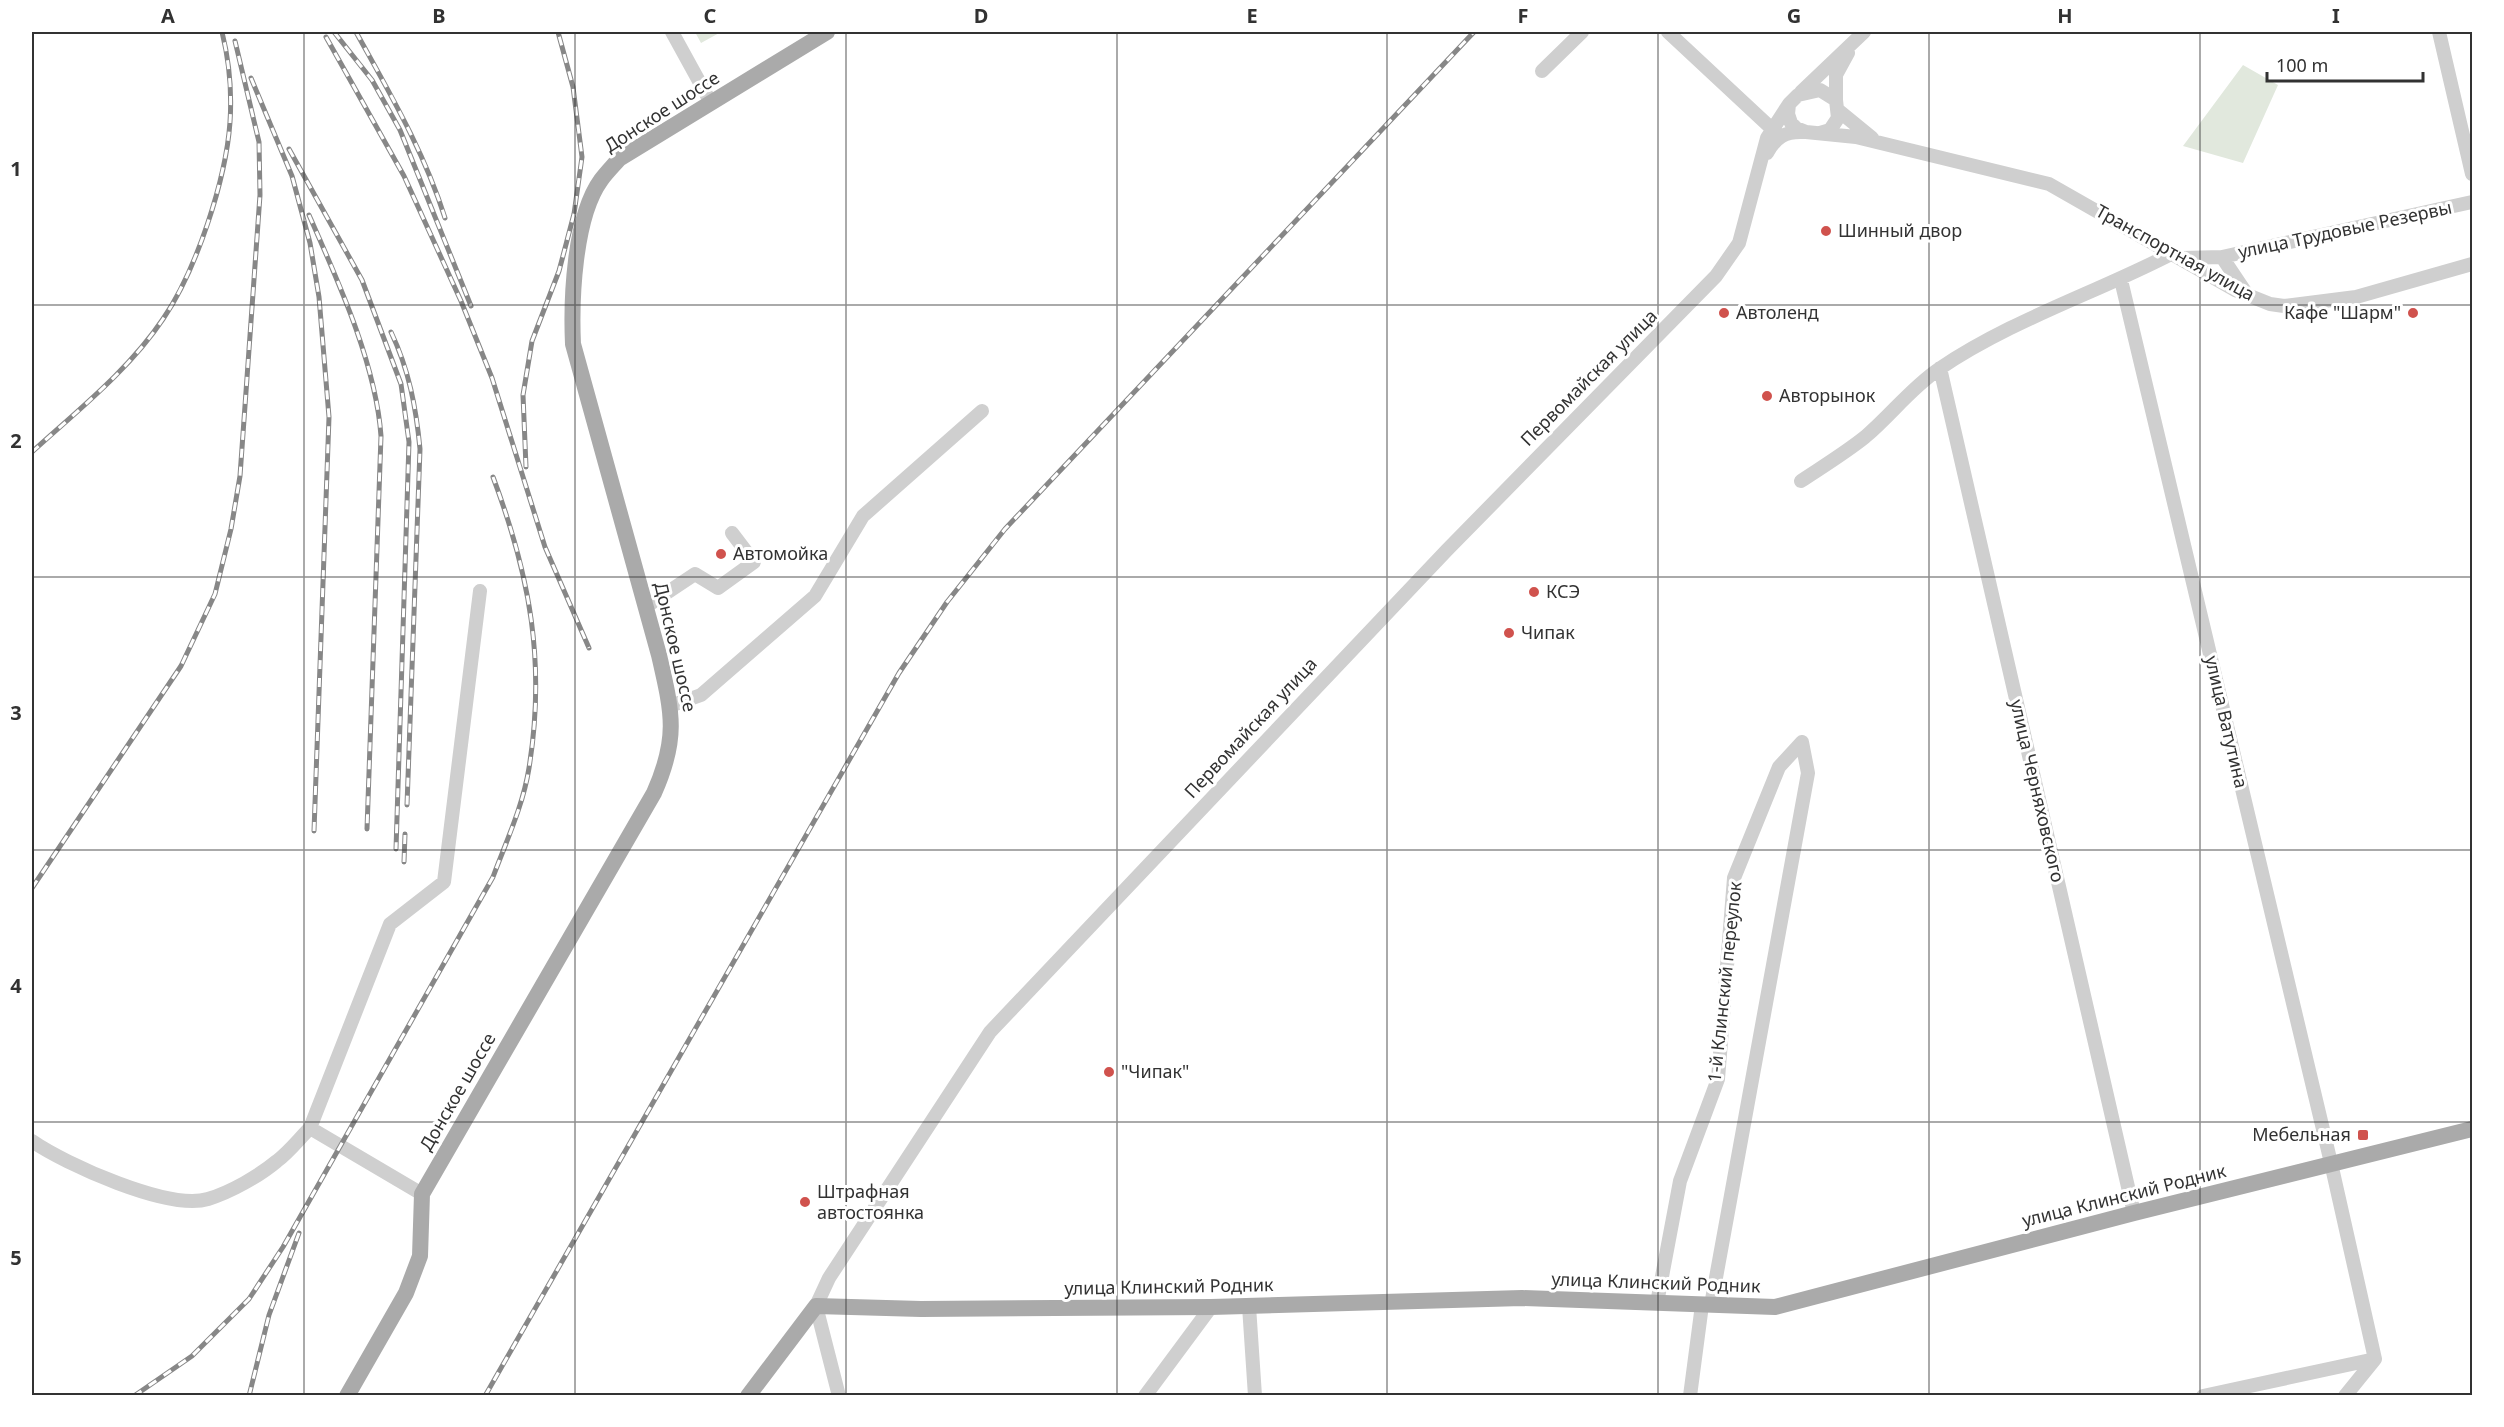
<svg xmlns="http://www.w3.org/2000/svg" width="2504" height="1427" font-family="'Noto Sans',sans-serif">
<rect width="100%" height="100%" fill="#fff"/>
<!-- green -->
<path fill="#e1e8dd" d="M 695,32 L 721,32 L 701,43 Z
M 2243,65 L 2278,85 L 2243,163 L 2183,146 Z"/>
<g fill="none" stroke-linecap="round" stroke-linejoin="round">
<!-- minor -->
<path stroke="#cfcfcf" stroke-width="14" d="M 672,32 L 711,103
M 1668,32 L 1771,128
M 2439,32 L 2472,174
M 1542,71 L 1582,32
M 1801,92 L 1864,32
M 1836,100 L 1836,75 L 1848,53
M 1839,111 L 1872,138
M 1820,133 L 1830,130 L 1838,118 L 1836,100 L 1820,90 L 1798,95 L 1789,104 L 1788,114 L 1791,123 L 1796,128 L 1806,132 L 1856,137 L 2049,184 L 2235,290 L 2270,304 L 2284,306 L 2356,297 L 2472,264
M 1767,153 C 1776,137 1785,131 1804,132
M 2222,257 L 2246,293
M 2183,258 L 2222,257 L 2472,202
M 2121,280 L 2331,1163 L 2375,1359
M 1940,368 L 2134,1213
M 1801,481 C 1822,467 1845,453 1865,437 C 1891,415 1911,388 1939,369 C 2011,320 2096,293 2173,253
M 647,606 L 695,574 L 718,588 L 754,562 L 732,533
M 670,706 L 701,695 L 815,596 L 863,516 L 982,411
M 310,1128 L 390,924 L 444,882 L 480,591
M 32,1141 C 65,1164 169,1211 208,1199 C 231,1192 259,1176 277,1161 C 289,1152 299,1139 310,1128 L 422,1194
M 1657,1303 L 1680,1181 L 1718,1079 L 1734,878 L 1779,767 L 1802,742
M 1711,1305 L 1808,773 L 1802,742
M 1249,1306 L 1255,1396
M 839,1396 L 816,1306 L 829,1278 L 990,1032 L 1447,550 L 1716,276 L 1739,243 L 1767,138 L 1789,104
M 1145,1396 L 1211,1307
M 1690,1396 L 1702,1305
M 2203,1396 L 2375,1359
M 2345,1396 L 2375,1359"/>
<!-- major -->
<path stroke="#aaa" stroke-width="16" d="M 347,1396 L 406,1293 L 420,1256 L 422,1194 L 654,793 C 679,737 672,712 659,655 L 573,344 C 571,300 574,217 601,180 C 606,173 613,166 619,159 L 827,32
M 748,1396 L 816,1306 L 921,1309 L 1211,1307 L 1522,1298 L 1775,1307 L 2134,1213 L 2472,1129"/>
<defs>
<path id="rail" d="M 334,32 L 372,80 L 400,130 L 471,306
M 356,32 C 389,92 424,151 445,218
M 326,37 L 404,176 L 461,301 L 492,378 L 545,547 L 589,648
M 251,78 L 292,176 L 310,243 L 319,297 L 329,417 L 314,831
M 289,149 L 362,280 L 401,384 L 409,442 L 396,849
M 309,215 C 338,281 376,364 381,436 L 367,829
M 391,332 C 409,370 416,407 420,449 L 407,805
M 32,452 C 77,411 129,370 163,319 C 196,271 226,180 230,122 C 232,92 229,60 222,32
M 526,467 L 523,395 L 532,341 L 559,271 L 574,214 L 582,157 L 573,87 L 558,32
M 404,862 L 405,834
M 32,888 L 181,666 L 215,594 L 231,529 L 240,476 L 260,195 L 259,142 L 235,41
M 134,1396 L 192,1356 L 249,1299 L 283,1247 L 493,877 C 506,842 523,806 529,768 C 546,663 530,576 493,477
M 249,1396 L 269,1315 L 299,1233
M 485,1396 L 899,673 L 947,602 L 1005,529 L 1474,32"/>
</defs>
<!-- rail casing -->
<use href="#rail" stroke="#878787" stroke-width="5"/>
<!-- rail -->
<use href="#rail" stroke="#fff" stroke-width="3" stroke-dasharray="9" stroke-linecap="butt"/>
</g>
<!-- grid -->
<path fill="none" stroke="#323232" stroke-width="1.5" stroke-opacity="0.55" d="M 304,32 L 304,1396M 575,32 L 575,1396M 846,32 L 846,1396M 1117,32 L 1117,1396M 1387,32 L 1387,1396M 1658,32 L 1658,1396M 1929,32 L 1929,1396M 2200,32 L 2200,1396M 32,305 L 2472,305M 32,577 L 2472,577M 32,850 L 2472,850M 32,1122 L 2472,1122"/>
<!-- markers -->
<g fill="#d0524d" stroke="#fff" stroke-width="2">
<circle cx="1826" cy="231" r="6"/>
<circle cx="1724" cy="313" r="6"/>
<circle cx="2413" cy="313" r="6"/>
<circle cx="1767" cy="396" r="6"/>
<circle cx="721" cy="554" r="6"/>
<circle cx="1534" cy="592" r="6"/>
<circle cx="1509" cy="633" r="6"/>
<circle cx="1109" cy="1072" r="6"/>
<rect x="2357" y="1129" width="12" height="12" rx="3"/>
<circle cx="805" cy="1202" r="6"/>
</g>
<g text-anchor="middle" stroke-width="6" stroke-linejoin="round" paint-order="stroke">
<!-- street labels -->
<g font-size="18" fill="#323232" stroke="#fff">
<text transform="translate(662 112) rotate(-33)" y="6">Донское шоссе</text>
<text transform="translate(2345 230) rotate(-12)" y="6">улица Трудовые Резервы</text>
<text transform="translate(2175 253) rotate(29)" y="6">Транспортная улица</text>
<text transform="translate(1589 378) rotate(-45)" y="6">Первомайская улица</text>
<text transform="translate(675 647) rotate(77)" y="6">Донское шоссе</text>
<text transform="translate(2226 722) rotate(77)" y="6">улица Ватутина</text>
<text transform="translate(1251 728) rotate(-47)" y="6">Первомайская улица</text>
<text transform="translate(2037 791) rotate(77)" y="6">улица Черняховского</text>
<text transform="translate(1725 982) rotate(-84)" y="6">1-й Клинский переулок</text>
<text transform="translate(458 1092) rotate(-60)" y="6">Донское шоссе</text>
<text transform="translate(2124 1196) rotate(-14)" y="6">улица Клинский Родник</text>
<text transform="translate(1656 1283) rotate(2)" y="6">улица Клинский Родник</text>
<text transform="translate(1169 1287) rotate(-1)" y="6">улица Клинский Родник</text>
</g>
<!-- poi labels -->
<g font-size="18" fill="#323232" stroke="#fff" text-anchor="start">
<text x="1838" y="237">Шинный двор</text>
<text x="1736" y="319">Автоленд</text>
<text x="2401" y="319" text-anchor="end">Кафе "Шарм"</text>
<text x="1779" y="402">Авторынок</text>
<text x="733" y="560">Автомойка</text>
<text x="1546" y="598">КСЭ</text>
<text x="1521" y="639">Чипак</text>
<text x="1121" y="1078">"Чипак"</text>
<text x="2351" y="1141" text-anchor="end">Мебельная</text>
<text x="817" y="1198">Штрафная<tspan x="817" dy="21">автостоянка</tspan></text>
</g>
</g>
<!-- border -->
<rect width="2504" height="1427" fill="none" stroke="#ffffff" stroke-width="66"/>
<!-- scale -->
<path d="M2267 72v9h156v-9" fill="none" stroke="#323232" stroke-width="3"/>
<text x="2276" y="72" font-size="18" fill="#323232" stroke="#ffffff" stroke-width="4.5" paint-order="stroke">100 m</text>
<rect x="33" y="33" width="2438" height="1361" fill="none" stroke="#323232" stroke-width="2"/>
<g font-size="20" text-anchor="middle" font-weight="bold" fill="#323232">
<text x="168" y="23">A</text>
<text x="439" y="23">B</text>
<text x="710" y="23">C</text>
<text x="981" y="23">D</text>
<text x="1252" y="23">E</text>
<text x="1523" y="23">F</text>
<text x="1794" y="23">G</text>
<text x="2065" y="23">H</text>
<text x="2336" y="23">I</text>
<text x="16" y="176">1</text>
<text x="16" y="448">2</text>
<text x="16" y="720">3</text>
<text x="16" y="993">4</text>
<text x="16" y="1265">5</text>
</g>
</svg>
